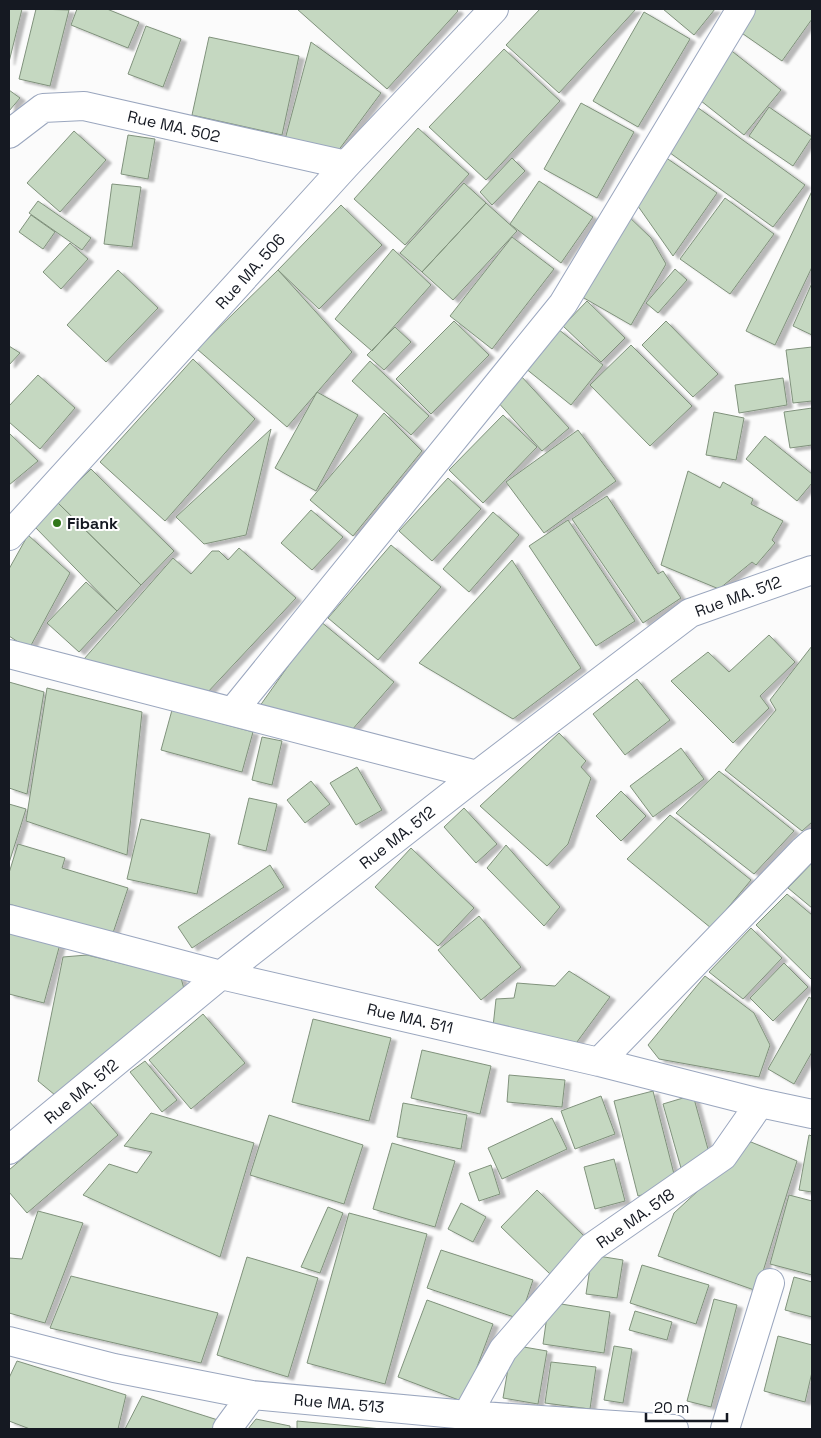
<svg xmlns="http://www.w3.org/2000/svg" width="821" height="1438" font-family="'Space Grotesk',sans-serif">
<defs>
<filter id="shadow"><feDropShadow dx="5.5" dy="3" stdDeviation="1" flood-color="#0004"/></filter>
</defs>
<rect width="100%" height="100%" fill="#fbfbfb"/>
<!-- building -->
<path fill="#c5d8c1" stroke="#80927c" filter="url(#shadow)" d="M 9,9 L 22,9 L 9,62 Z
M 36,9 L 69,10 L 50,86 L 19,79 Z
M 77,9 L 107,9 L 139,22 L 128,48 L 71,25 Z
M 297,9 L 456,9 L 458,11 L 387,89 Z
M 540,9 L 636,9 L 559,93 L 506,45 Z
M 663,9 L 715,9 L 694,35 Z
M 750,9 L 812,9 L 812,19 L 782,61 L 736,29 Z
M 644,12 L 690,39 L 638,127 L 593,101 Z
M 146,26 L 181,39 L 163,87 L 128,74 Z
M 209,37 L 299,56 L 282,135 L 192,115 Z
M 311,42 L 381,93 L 332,159 L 283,147 Z
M 728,48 L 781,90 L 744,135 L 691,93 Z
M 504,49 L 560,101 L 486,180 L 429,127 Z
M 9,90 L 20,98 L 9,111 Z
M 581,103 L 634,132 L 597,198 L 544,169 Z
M 697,107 L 805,185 L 773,227 L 666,150 Z
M 769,107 L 812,137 L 793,166 L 749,136 Z
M 418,128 L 469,174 L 405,245 L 354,199 Z
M 74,131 L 106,160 L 60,212 L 27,183 Z
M 128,135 L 155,139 L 148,179 L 121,174 Z
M 665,157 L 717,193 L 673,256 L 633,199 Z
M 512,158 L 525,171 L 492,205 L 480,192 Z
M 539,181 L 593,217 L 561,263 L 510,224 Z
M 464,183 L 486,203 L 422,272 L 400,253 Z
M 112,184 L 141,187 L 132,247 L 104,244 Z
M 812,191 L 812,267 L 775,345 L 746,331 Z
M 725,198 L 774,234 L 730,294 L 680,259 Z
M 38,201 L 91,238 L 82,250 L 29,213 Z
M 486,203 L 517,231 L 453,300 L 422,272 Z
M 341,205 L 382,245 L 319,309 L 278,270 Z
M 625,213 L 651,238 L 666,264 L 631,325 L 577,294 Z
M 31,215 L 55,232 L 43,249 L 19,232 Z
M 512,237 L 554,269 L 492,349 L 450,316 Z
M 70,243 L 88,259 L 61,289 L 43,272 Z
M 393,249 L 431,285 L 372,351 L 335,319 Z
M 675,269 L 687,280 L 658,313 L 646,303 Z
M 118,270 L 158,308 L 106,362 L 67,325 Z
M 278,270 L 352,352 L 287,427 L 197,349 Z
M 812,283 L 812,335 L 793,326 Z
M 587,301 L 625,338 L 601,362 L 563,326 Z
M 454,321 L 489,355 L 431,414 L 396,379 Z
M 666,321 L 718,374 L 693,397 L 642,345 Z
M 395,327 L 411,342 L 384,370 L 367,355 Z
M 558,329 L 603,365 L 571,405 L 525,368 Z
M 631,345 L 692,406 L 650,446 L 590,385 Z
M 9,346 L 20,353 L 9,365 Z
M 812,347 L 812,401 L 793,403 L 786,350 Z
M 193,359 L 255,419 L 165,521 L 100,462 Z
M 370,361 L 429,416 L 411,435 L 352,381 Z
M 38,375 L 75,408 L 40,449 L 9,422 L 9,406 Z
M 521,376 L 569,428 L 542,451 L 496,400 Z
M 783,378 L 787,405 L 739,413 L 735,385 Z
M 317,392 L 358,415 L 316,491 L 275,468 Z
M 812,408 L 812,445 L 790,448 L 784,412 Z
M 714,412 L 744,418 L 736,460 L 706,455 Z
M 384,413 L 422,451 L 353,536 L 310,500 Z
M 503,415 L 537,447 L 483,503 L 449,470 Z
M 271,429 L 246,535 L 204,544 L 176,517 Z
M 578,430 L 616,481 L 544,533 L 506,482 Z
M 9,433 L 38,461 L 9,485 Z
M 765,436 L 812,474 L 812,483 L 797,501 L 746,459 Z
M 91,469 L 174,551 L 141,585 L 57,502 Z
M 688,471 L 720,488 L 723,482 L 753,499 L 751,504 L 783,521 L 772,540 L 775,543 L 756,565 L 752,562 L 719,589 L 661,565 Z
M 448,478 L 481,509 L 432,561 L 399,531 Z
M 607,496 L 658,574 L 663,571 L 681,598 L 643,623 L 572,519 Z
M 57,502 L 141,585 L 117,611 L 34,526 Z
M 311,510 L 343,537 L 312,570 L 281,543 Z
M 493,512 L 519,535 L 469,592 L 443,569 Z
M 568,520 L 635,621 L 596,646 L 529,546 Z
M 28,535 L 70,573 L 29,649 L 9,636 L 9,569 Z
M 391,545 L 441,587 L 378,660 L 328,618 Z
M 239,548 L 296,598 L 206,694 L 84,659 L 173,558 L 191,574 L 212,551 L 219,551 L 228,560 Z
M 512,560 L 581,668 L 513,719 L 419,663 Z
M 86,582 L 117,611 L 79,652 L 47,623 Z
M 320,621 L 394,682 L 344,739 L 257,710 Z
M 769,635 L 795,662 L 760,696 L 769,708 L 733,743 L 671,681 L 708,652 L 729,672 Z
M 812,646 L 812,822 L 802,831 L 725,770 L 776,710 L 770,700 Z
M 637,679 L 670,720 L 625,755 L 593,714 Z
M 9,682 L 44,692 L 27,794 L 9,788 Z
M 47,688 L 142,712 L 127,855 L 26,821 Z
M 172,710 L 253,732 L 242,772 L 161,750 Z
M 559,733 L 586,761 L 581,767 L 591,778 L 568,844 L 547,866 L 480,806 Z
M 262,737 L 282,741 L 272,785 L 252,780 Z
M 681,748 L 704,779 L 653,817 L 630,786 Z
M 357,767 L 382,810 L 356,825 L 330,783 Z
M 719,771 L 794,831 L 754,874 L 676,813 Z
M 311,781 L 330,804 L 305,823 L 287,800 Z
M 621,791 L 646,816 L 621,841 L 596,816 Z
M 249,798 L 277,804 L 266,851 L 238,844 Z
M 9,804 L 26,809 L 9,863 Z
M 464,808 L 497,844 L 476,863 L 444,827 Z
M 670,815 L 751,880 L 711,928 L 627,859 Z
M 141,819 L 210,834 L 197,894 L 127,879 Z
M 18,844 L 65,858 L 62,868 L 128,888 L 112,936 L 9,904 L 9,873 Z
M 506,845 L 560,907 L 544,926 L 487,868 Z
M 411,848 L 474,908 L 438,946 L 375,887 Z
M 812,863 L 812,908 L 788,888 Z
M 270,865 L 284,887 L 192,948 L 178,927 Z
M 787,894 L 812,915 L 812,980 L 756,925 Z
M 479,916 L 521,967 L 481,1000 L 438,950 Z
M 751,928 L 782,958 L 743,999 L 709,972 Z
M 9,930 L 60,944 L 44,1003 L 9,994 Z
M 87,955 L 181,978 L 186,996 L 55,1095 L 38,1081 L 63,957 Z
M 784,963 L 808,987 L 773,1021 L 750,998 Z
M 569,971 L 610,997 L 574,1046 L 493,1027 L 496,999 L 514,998 L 517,983 L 555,986 Z
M 705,976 L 754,1013 L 770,1045 L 759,1077 L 659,1059 L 648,1045 Z
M 809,997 L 812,999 L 812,1052 L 794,1084 L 768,1069 Z
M 203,1014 L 245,1063 L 191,1109 L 149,1060 Z
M 313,1019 L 391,1038 L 369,1121 L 292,1102 Z
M 422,1050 L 491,1066 L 480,1114 L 411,1098 Z
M 145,1061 L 177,1100 L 162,1112 L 130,1072 Z
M 509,1075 L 565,1080 L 562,1107 L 507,1102 Z
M 653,1091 L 677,1186 L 638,1196 L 614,1101 Z
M 693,1095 L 711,1160 L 681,1168 L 663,1104 Z
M 601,1096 L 615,1134 L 575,1149 L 561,1111 Z
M 89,1101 L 118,1135 L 27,1213 L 9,1192 L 9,1170 Z
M 403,1103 L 467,1115 L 461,1149 L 397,1137 Z
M 151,1113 L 254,1143 L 220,1257 L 83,1195 L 109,1164 L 137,1173 L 152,1152 L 124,1146 Z
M 269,1115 L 363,1145 L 344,1204 L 250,1175 Z
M 552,1118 L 567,1149 L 502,1179 L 488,1148 Z
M 809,1135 L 812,1136 L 812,1192 L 799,1190 Z
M 751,1142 L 797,1161 L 757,1291 L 658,1256 L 674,1213 Z
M 392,1143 L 455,1161 L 435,1227 L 373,1209 Z
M 614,1159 L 625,1201 L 595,1209 L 584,1167 Z
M 491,1165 L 500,1194 L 479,1201 L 469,1173 Z
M 537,1190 L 586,1238 L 550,1274 L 501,1227 Z
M 789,1195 L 812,1201 L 812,1275 L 770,1264 Z
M 461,1203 L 486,1217 L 473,1242 L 448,1229 Z
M 328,1207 L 343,1213 L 320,1273 L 301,1267 Z
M 38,1211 L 83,1223 L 45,1323 L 9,1313 L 9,1258 L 22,1259 Z
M 349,1213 L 427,1234 L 385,1384 L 307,1363 Z
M 441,1250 L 533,1280 L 520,1319 L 427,1288 Z
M 592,1255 L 623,1260 L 617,1298 L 586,1294 Z
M 247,1257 L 318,1278 L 288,1377 L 217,1355 Z
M 642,1265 L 709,1285 L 696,1324 L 630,1303 Z
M 71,1276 L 218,1313 L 201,1363 L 50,1328 Z
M 794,1277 L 812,1282 L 812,1317 L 785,1310 Z
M 714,1299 L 737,1305 L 711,1407 L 687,1401 Z
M 427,1300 L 493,1324 L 464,1402 L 398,1377 Z
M 549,1302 L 610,1312 L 604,1353 L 543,1344 Z
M 635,1311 L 672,1322 L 667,1340 L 629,1330 Z
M 778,1336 L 812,1345 L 812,1372 L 805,1402 L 764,1391 Z
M 512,1345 L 547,1351 L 538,1404 L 503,1398 Z
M 614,1346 L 632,1349 L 623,1403 L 604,1400 Z
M 17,1361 L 126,1395 L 118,1429 L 30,1429 L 9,1421 L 9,1378 Z
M 551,1362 L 596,1367 L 590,1409 L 545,1403 Z
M 142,1396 L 221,1421 L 216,1429 L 125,1429 Z
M 256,1419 L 290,1426 L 290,1429 L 248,1429 Z
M 297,1421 L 382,1429 L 297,1429 Z"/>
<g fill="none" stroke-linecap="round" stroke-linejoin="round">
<defs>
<path id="minor" d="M 9,134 L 43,108 L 84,106 L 346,165
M 9,536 L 346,165 L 494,9
M 9,654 L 477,775
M 233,711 L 563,304 L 741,9
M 9,919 L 221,975 L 599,1062 L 760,1103 L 812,1114
M 599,1062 L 803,851 L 812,843
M 9,1150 L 221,975 L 477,775 L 690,613 L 812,570
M 9,1341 L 114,1368 L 252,1395 L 467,1415 L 674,1429
M 467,1415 L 503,1350 L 592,1247 L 723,1156 L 760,1103
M 227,1429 L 252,1395
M 725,1429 L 770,1283"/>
</defs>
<!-- minor casing -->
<use href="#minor" stroke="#9aa6be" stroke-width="30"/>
<!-- minor -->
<use href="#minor" stroke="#fff" stroke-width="28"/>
</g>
<!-- markers -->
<circle fill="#307719" stroke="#fff" stroke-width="2" cx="57" cy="523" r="5"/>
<g text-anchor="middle" stroke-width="4" stroke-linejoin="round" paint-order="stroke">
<!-- street labels -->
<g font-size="16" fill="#151922" stroke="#fff">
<text transform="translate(174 126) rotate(13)" y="6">Rue MA. 502</text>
<text transform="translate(250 271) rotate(-48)" y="6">Rue MA. 506</text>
<text transform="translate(738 596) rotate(-20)" y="6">Rue MA. 512</text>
<text transform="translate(397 837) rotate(-38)" y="6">Rue MA. 512</text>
<text transform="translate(410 1018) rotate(13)" y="6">Rue MA. 511</text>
<text transform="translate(81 1091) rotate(-40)" y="6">Rue MA. 512</text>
<text transform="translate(635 1218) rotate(-35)" y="6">Rue MA. 518</text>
<text transform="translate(339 1403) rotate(5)" y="6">Rue MA. 513</text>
</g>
<!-- poi labels -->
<g font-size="16" font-weight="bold" fill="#151922" stroke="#fff" text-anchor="start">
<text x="67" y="529">Fibank</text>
</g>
</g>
<!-- border -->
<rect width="821" height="1438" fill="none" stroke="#151922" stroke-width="20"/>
<!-- scale -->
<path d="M646 1413v8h81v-8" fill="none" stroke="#151922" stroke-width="2.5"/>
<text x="654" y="1413" font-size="15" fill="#151922" stroke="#ffffff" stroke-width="4" paint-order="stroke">20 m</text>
</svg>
